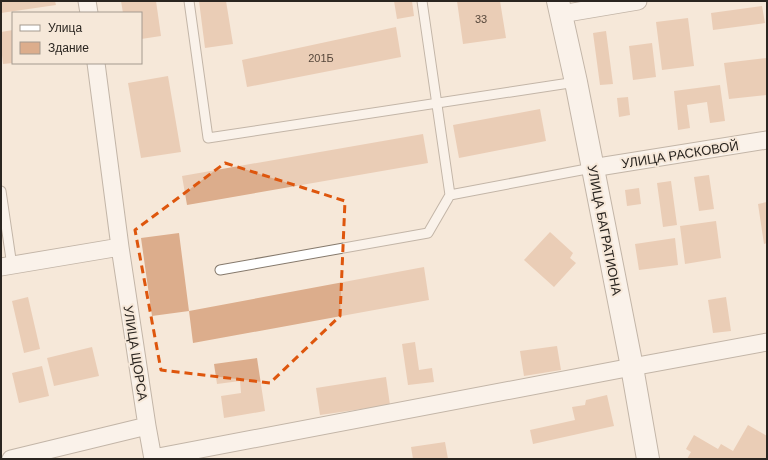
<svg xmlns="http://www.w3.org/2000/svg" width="768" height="460" font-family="Helvetica,sans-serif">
<rect width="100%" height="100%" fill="#f6e8d9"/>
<!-- building -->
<path fill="#dcad8c" d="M 1,1 L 55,1 L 56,5 L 1,13 Z
M 121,1 L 156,1 L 161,36 L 141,39 L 141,13 L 123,13 Z
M 199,1 L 226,1 L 233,44 L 205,48 Z
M 394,1 L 412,1 L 414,16 L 397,19 Z
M 457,1 L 500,1 L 506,38 L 463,44 Z
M 762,6 L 765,23 L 713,30 L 711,13 Z
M 688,18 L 694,66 L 662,70 L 656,22 Z
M 396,27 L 401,57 L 247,87 L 242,60 Z
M 13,30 L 13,63 L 3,64 L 1,47 L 1,32 Z
M 606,31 L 613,84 L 600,85 L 593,33 Z
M 652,43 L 656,77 L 633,80 L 629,46 Z
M 767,58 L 767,95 L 729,99 L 724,63 Z
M 168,76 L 181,152 L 141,158 L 128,83 Z
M 720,85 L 725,121 L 710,123 L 707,102 L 687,105 L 690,128 L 678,130 L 674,91 Z
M 628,97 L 630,115 L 619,117 L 617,98 Z
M 540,109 L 546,141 L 459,158 L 453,125 Z
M 423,134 L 428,163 L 187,205 L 182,176 Z
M 709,175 L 714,209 L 699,211 L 694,177 Z
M 671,181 L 677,225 L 663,227 L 657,183 Z
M 639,188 L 641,204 L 627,206 L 625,190 Z
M 767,202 L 767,243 L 764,244 L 758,204 Z
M 716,221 L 721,258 L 685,264 L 680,226 Z
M 550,232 L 573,253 L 570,258 L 576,263 L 554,287 L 524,260 Z
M 179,233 L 189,311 L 152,316 L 141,238 Z
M 675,238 L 678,265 L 639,270 L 635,244 Z
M 424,267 L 429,300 L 193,343 L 189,311 Z
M 28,297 L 40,349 L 24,353 L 12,301 Z
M 726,297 L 731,331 L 713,333 L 708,300 Z
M 415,342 L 419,370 L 432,368 L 434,382 L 408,385 L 402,344 Z
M 557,346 L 561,370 L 524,376 L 520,351 Z
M 92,347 L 99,376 L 54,386 L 47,358 Z
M 257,358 L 265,411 L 224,418 L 221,396 L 241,393 L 240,381 L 217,384 L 214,364 Z
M 42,366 L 49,396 L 19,403 L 12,373 Z
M 386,377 L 390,405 L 320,415 L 316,388 Z
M 607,395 L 614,426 L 533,444 L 530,430 L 575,420 L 572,407 L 585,405 L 586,400 Z
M 748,425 L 767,436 L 767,459 L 687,459 L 691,452 L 686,449 L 694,435 L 718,449 L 721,444 L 733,451 Z
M 445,442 L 448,459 L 413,459 L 411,447 Z"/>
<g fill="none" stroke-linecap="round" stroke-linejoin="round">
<defs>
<path id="lane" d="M 189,1 L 208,138 L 576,82
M 422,1 L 450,195
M 1,191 L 12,266
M 220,270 L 428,233 L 450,195 L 592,168"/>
<path id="street" d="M 87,1 L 89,13
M 561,14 L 638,1
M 96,63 L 120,247 L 147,426 L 153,459
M 592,168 L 767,140
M 1,267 L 120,247
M 153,458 L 632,367 L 767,342
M 11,459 L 147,426"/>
<path id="secondary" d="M 558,1 L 576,82 L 632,367 L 648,459"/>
</defs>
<!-- lane casing -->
<use href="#lane" stroke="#85796c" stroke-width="11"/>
<!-- street casing -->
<use href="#street" stroke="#85796c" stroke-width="19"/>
<!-- secondary casing -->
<use href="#secondary" stroke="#85796c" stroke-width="24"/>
<!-- lane -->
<use href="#lane" stroke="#fff" stroke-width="9"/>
<!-- street -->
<use href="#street" stroke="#fff" stroke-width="17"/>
<!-- secondary -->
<use href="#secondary" stroke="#fff" stroke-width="22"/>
</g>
<!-- marked area -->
<path d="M0 0H768V460H0ZM 225,163 L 345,201 L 340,316 L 270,383 L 161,370 L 135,230 Z" fill="#f6e8d9" fill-opacity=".55" fill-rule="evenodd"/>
<path fill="none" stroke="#de560d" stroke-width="3" stroke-dasharray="8 5" stroke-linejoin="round" d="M 225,163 L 345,201 L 340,316 L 270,383 L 161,370 L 135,230 Z"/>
<g text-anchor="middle" stroke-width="4" stroke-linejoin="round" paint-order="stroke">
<!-- number labels -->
<g font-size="11" fill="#56473b">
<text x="481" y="23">33</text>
<text x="321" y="62">201Б</text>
</g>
<!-- street labels -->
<g font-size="13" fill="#2a2520" stroke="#f6e8d9">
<text transform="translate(680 154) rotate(-9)" y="5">УЛИЦА РАСКОВОЙ</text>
<text transform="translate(605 230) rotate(79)" y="5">УЛИЦА БАГРАТИОНА</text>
<text transform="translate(136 353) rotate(81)" y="5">УЛИЦА ЩОРСА</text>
</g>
</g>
<!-- border -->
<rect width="768" height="460" fill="none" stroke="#2a2520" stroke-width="4"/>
<!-- legend -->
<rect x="12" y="12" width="130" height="52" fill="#f6e8d9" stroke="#a49a8f"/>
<rect x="20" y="25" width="20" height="6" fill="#ffffff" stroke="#a49a8f"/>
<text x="48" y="32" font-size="12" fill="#2a2520">Улица</text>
<rect x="20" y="42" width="20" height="12" fill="#dcad8c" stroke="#a49a8f"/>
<text x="48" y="52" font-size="12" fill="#2a2520">Здание</text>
</svg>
